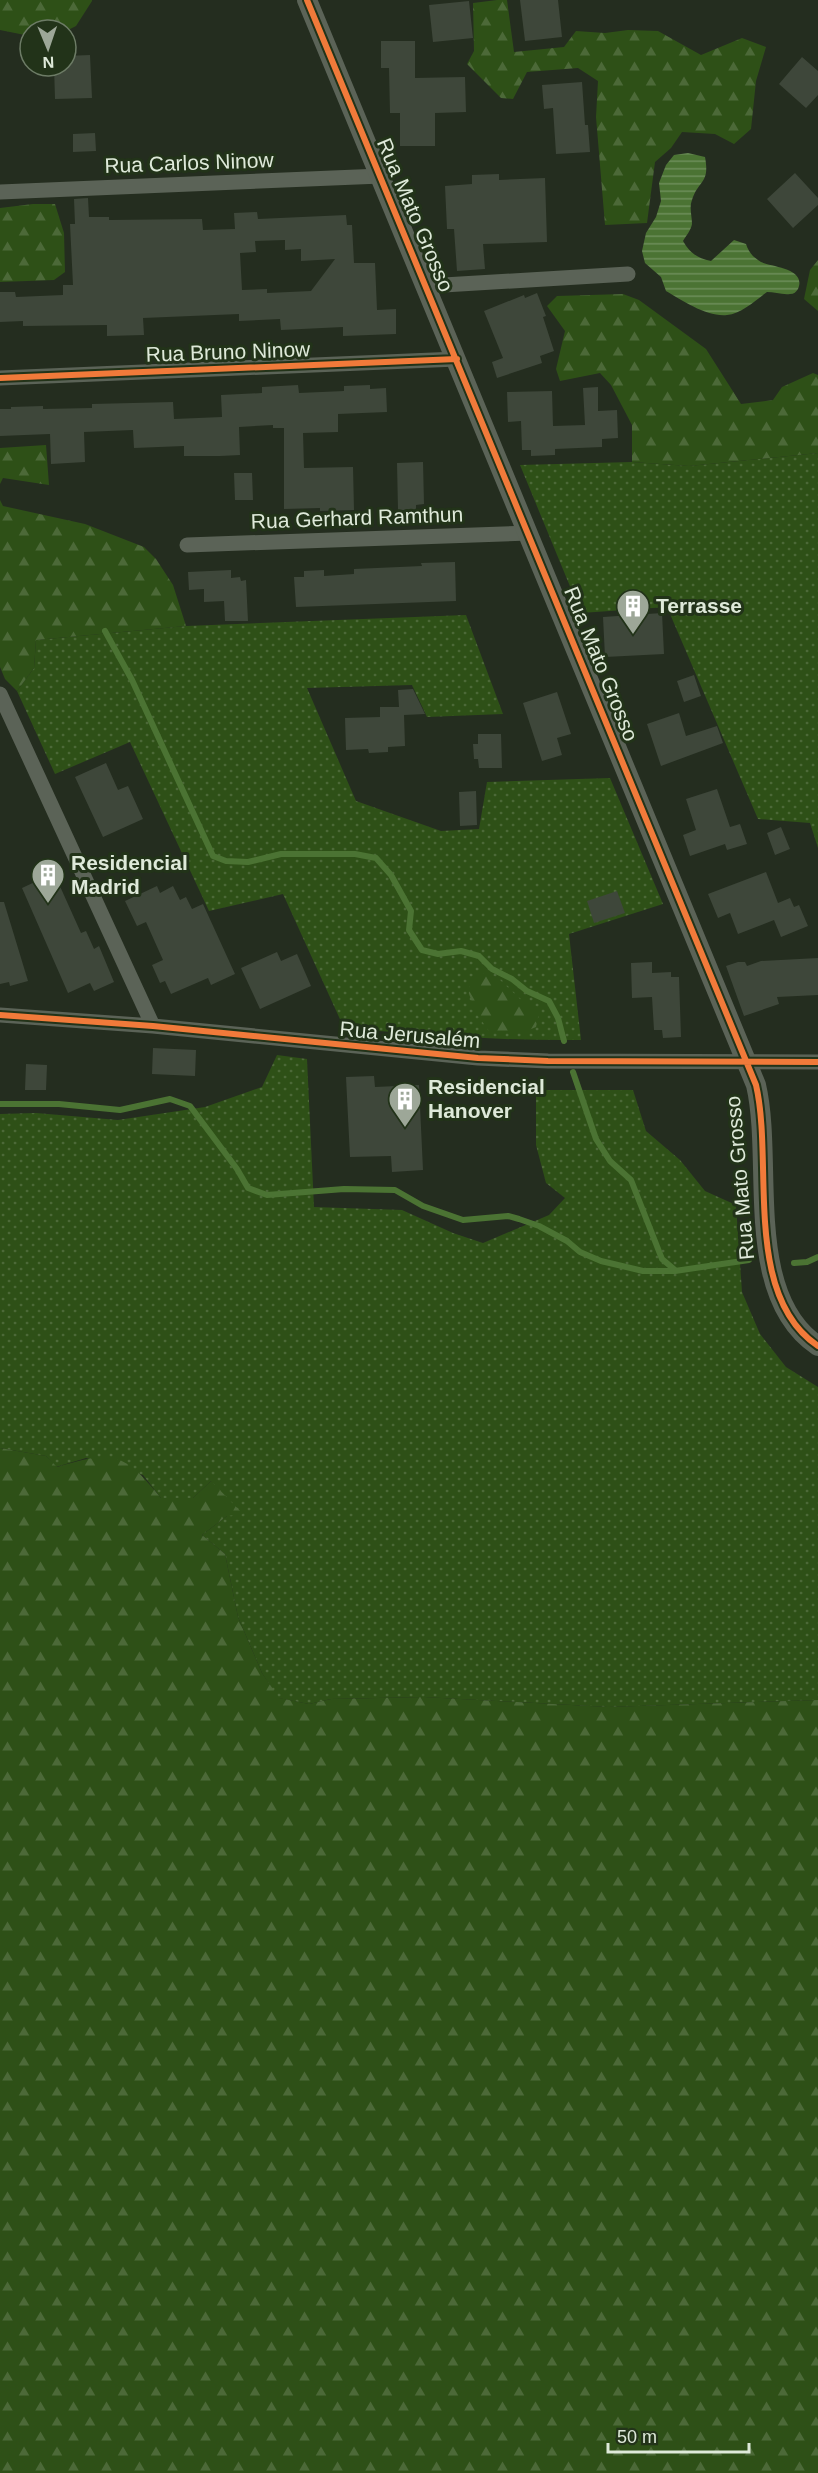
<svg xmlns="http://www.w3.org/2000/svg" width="818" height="2473" font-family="Arial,sans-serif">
<defs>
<pattern id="grass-dots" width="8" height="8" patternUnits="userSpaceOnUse" patternTransform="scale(1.5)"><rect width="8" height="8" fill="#2e5017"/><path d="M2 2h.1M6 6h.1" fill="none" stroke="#4c6938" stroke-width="1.8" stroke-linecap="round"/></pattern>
<pattern id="forest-firs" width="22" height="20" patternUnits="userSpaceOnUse" patternTransform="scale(1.5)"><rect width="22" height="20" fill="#2e5017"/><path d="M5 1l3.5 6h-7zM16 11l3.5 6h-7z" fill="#4c6938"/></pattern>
<pattern id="water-rules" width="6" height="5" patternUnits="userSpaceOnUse" patternTransform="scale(1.5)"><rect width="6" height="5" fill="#4b7333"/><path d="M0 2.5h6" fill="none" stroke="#6d8e5a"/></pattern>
</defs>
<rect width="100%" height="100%" fill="#242d1f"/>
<!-- grass -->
<path fill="url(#grass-dots)" d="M 818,453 L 818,848 L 810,823 L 758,819 L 667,607 L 581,613 L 520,465 L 632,462 L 689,466 Z
M 466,615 L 503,714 L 427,717 L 412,685 L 307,688 L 356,801 L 441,831 L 479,829 L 487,782 L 610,778 L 663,904 L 569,934 L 581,1040 C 502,1041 423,1035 344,1028 L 283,894 L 209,911 L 130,742 L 55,774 L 17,691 L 34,668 L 36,640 L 186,626 Z
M 277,1055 L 307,1059 L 314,1207 L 402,1210 L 453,1233 L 483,1243 L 549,1215 L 565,1198 L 546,1183 L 536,1145 L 536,1090 L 633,1090 L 646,1131 L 680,1160 L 705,1191 L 736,1205 L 742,1292 L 760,1334 L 786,1367 L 818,1387 L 818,1700 L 608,1707 L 423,1697 L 331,1699 L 309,1704 L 278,1698 L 262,1673 L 238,1617 L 225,1554 L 202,1535 L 227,1516 L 211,1481 L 193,1498 L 161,1498 L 143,1475 L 86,1458 L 56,1467 L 46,1456 L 0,1448 L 0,1114 L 36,1113 L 118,1120 L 205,1107 L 262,1087 Z"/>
<!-- forest -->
<path fill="url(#forest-firs)" d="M 0,0 L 92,0 L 92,1 L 76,26 L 66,31 L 30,30 L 30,36 L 0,30 Z
M 497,0 L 507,0 L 514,52 L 564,47 L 576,31 L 605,33 L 628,30 L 658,31 L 701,55 L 742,38 L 766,47 L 756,81 L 751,129 L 734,144 L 715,134 L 682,132 L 671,148 L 655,162 L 647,223 L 605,225 L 596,117 L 598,81 L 578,68 L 527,72 L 513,99 L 501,98 L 467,64 L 474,51 L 473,3 Z
M 33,204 L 55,204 L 64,233 L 65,272 L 54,280 L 0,282 L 0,208 Z
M 818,260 L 818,311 L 804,299 L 810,270 Z
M 623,294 L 639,300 L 706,349 L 741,404 L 773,400 L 782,387 L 813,373 L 818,375 L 818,453 L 689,466 L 632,462 L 632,425 L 611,385 L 600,373 L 560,381 L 556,369 L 565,331 L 547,306 L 557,296 Z
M 46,445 L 49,485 L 3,478 L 0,484 L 0,448 Z
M 0,500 L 3,506 L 85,524 L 144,547 L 156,559 L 173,585 L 186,626 L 36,640 L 34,668 L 17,691 L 5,679 L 0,667 Z
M 475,971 L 497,977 L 520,999 L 540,1008 L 536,1027 L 524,1032 L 489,1031 L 476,1013 L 468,991 Z
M 0,1448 L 46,1456 L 57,1467 C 113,1450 124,1452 161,1498 L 193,1498 L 211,1481 L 243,1514 L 227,1516 L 202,1535 L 225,1554 L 238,1617 L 262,1673 L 279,1698 L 309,1704 L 331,1699 L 424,1697 L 608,1707 L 818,1700 L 818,2473 L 0,2473 Z"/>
<!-- water -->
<path fill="url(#water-rules)" d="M 688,153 L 705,157 C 710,184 699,179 692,200 C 689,208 692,216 692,224 C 691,230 686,236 683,241 C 690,253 697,258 711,261 L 734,240 L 746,244 C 749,253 753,257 761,262 C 771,267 807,268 798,289 C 796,292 794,294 790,294 C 783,295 774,292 767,292 C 756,300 741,314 727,315 C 707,317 683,301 666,291 L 661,277 L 645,263 L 642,251 L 646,233 L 656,217 L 661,201 L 659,183 L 666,165 L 674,155 Z"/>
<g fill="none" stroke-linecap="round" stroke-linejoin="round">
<!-- stream -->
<path stroke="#4b7333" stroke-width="6" d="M 105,631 L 132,680 L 213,856 L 226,861 L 248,862 L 281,854 L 355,854 L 376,858 L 391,875 L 411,911 L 409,930 L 422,950 L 438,954 L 461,951 L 479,956 L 492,969 L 512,979 L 527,991 L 549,1001 L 558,1018 L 564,1041
M 573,1072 L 596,1139 L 610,1161 L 631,1180 L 662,1259 L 675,1270
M 0,1104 L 59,1104 L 120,1110 L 170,1099 L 190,1106 L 237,1169 L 248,1188 L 267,1195 L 344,1189 L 395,1190 L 423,1206 L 463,1220 L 508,1216 L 519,1219 L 539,1226 L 567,1241 L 580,1252 L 601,1261 L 643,1271 L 675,1271 L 749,1260
M 794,1263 L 807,1262 L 818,1257"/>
</g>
<!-- building -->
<path fill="#3e473a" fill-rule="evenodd" d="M 520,0 L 558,0 L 562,37 L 525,41 Z
M 469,1 L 473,38 L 433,42 L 429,5 Z
M 381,41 L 415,41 L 415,78 L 465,77 L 466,112 L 435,113 L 435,146 L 400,146 L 400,113 L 390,113 L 389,68 L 381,68 Z
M 90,55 L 92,98 L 55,99 L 54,66 L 66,66 L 66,56 Z
M 802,57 L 818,71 L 818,95 L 806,108 L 779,84 Z
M 582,82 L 585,125 L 588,125 L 590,152 L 556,154 L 553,108 L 544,109 L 542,85 Z
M 95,133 L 96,151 L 73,152 L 73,134 Z
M 795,173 L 818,198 L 818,205 L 793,228 L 767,199 Z
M 499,174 L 499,180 L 545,178 L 547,242 L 483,244 L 485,269 L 457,271 L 454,229 L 447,229 L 445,186 L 472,184 L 472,175 Z
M 88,198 L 89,217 L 109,217 L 109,220 L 202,219 L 203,230 L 235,229 L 234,213 L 257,212 L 258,219 L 346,215 L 347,225 L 352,225 L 354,263 L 375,263 L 377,310 L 396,309 L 396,334 L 343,336 L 343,327 L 281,330 L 280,319 L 239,321 L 239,314 L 143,318 L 144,335 L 107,336 L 107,325 L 23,326 L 23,321 L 0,322 L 0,292 L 15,292 L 16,297 L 63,295 L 63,285 L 73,285 L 70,224 L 75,224 L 74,199 ZM 285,240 L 285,250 L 301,249 L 301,261 L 335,259 L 311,291 L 267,293 L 267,289 L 242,290 L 240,253 L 256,252 L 255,241 Z
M 537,293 L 546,316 L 543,317 L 554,351 L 540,356 L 542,363 L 497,378 L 492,362 L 503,358 L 484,311 L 524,295 L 525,298 Z
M 298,385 L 299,393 L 344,391 L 344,386 L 370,385 L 370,389 L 386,388 L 387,412 L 338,414 L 338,432 L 303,433 L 304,468 L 353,467 L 354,510 L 320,511 L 320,508 L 284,509 L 284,428 L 273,428 L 273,425 L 239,427 L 240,455 L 220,456 L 184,456 L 184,446 L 134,448 L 133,430 L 84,432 L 85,462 L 51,464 L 50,434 L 0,436 L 0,409 L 11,409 L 11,407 L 43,406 L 43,409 L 92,408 L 92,404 L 173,402 L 174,419 L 222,417 L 221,395 L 262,393 L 262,387 Z
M 598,387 L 598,411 L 617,410 L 618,438 L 602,439 L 602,447 L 555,449 L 555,455 L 531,456 L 531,450 L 522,450 L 521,421 L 508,422 L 507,392 L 552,391 L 553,426 L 585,425 L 583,388 Z
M 423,462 L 424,504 L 416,505 L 416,510 L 398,510 L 397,463 Z
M 234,473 L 252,473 L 253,500 L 235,500 Z
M 455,562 L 456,601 L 296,607 L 294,577 L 304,577 L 304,571 L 324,570 L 324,576 L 354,574 L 354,569 L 422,566 L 421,563 Z
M 231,570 L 231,578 L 240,577 L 241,581 L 246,580 L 248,621 L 225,621 L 224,601 L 204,602 L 204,589 L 189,590 L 188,572 Z
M 662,613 L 664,654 L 605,657 L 603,617 Z
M 694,675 L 701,696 L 684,702 L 677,681 Z
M 413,689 L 425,714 L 404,715 L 405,746 L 388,747 L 388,752 L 369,753 L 368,749 L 346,750 L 345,718 L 380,717 L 380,707 L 399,707 L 398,690 Z
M 557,692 L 571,734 L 557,738 L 562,755 L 542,761 L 523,703 Z
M 679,713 L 686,736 L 717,726 L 723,743 L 661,766 L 647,724 Z
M 478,734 L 501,734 L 502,768 L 479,768 L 478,759 L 474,759 L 473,744 L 478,744 Z
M 106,763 L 118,790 L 128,786 L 143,819 L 103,837 L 75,777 Z
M 717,789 L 730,827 L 740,824 L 747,844 L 727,850 L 725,844 L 690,856 L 683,835 L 696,830 L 686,799 Z
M 476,791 L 477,825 L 460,826 L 459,792 Z
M 781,827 L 790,849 L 775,855 L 767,833 Z
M 766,872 L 778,903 L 790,898 L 794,907 L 799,905 L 808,926 L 781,937 L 774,920 L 738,934 L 730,913 L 718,918 L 708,894 Z
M 54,873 L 81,933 L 86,931 L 94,949 L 99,946 L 114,982 L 94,991 L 90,983 L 68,993 L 22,888 Z
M 157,886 L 160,893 L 173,886 L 180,900 L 186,897 L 192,909 L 203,904 L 235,974 L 211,985 L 208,978 L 171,994 L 165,981 L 160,983 L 152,965 L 163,960 L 146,922 L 137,926 L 125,901 Z
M 617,891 L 625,913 L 594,923 L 587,901 Z
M 0,902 L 4,902 L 28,981 L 10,986 L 9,982 L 0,984 Z
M 277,952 L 281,961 L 297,954 L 311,986 L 260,1009 L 241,968 Z
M 818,958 L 818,995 L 777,997 L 779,1004 L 744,1016 L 726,966 L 738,962 L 745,962 L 747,966 L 761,961 Z
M 652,962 L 652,973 L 671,972 L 671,977 L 679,977 L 681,1037 L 663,1038 L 662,1030 L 654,1030 L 652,997 L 632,998 L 631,963 Z
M 153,1048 L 196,1050 L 195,1076 L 152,1074 Z
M 26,1064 L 47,1065 L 46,1090 L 25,1090 Z
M 374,1076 L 375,1087 L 419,1085 L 423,1170 L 392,1172 L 391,1156 L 350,1157 L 346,1077 Z"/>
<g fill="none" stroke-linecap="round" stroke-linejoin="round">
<!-- minor -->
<path stroke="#5b6357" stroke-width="15" d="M 0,192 L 381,176
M 427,286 L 628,274
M 0,378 L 457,359
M 187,545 L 529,533
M 0,694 L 153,1026
M 0,1015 L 153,1026 L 478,1058 L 548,1061 L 818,1062"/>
<!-- tertiary -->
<path stroke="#5b6357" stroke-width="20" d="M 307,0 L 756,1085 C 774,1162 742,1295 818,1346"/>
<defs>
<path id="cycleway" d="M 307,0 L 756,1085 C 774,1162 742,1295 818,1346
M 0,378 L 457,359
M 0,1015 L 153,1026 L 478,1058 L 548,1061 L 818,1062"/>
</defs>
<!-- cycleway casing -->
<use href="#cycleway" stroke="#223319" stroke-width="10"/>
<!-- cycleway -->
<use href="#cycleway" stroke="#f17a3a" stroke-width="6"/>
</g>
<!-- icons -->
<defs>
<symbol id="building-pin" viewBox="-11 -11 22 30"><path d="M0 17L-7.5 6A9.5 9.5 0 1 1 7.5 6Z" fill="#9da798" stroke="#223319"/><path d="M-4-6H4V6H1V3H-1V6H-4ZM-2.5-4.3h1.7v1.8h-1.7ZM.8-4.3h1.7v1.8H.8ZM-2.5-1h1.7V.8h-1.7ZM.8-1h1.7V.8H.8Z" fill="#fff"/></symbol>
</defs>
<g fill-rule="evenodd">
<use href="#building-pin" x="614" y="587" width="38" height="52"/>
<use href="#building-pin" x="29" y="856" width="38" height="52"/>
<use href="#building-pin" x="386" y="1080" width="38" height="52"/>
</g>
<g text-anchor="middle" stroke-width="6" stroke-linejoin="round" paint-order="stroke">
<!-- street labels -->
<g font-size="21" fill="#dee9d9" stroke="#223319">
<text transform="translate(189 163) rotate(-2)" y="7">Rua Carlos Ninow</text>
<text transform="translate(415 215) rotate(67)" y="7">Rua Mato Grosso</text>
<text transform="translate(228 352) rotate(-2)" y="7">Rua Bruno Ninow</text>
<text transform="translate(357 518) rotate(-2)" y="7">Rua Gerhard Ramthun</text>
<text transform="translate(601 664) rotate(68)" y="7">Rua Mato Grosso</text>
<text transform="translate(410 1035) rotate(5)" y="7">Rua Jerusalém</text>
<text transform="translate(740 1178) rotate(-95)" y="7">Rua Mato Grosso</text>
</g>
<!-- poi labels -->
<g font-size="21" font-weight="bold" fill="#dee9d9" stroke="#223319" text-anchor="start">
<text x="656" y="613">Terrasse</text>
<text x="71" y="870">Residencial<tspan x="71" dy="24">Madrid</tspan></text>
<text x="428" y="1094">Residencial<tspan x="428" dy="24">Hanover</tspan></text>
</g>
</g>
<!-- north arrow -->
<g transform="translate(48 48) rotate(178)"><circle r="28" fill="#223319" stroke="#6d7c66" stroke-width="1.5"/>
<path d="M0-4.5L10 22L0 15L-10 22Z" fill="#9da798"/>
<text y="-9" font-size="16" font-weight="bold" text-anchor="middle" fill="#dee9d9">N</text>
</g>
<!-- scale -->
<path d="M608 2443v9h141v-9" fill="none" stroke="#dee9d9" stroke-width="3"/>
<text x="617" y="2443" font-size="18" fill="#dee9d9" stroke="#223319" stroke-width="4.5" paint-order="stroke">50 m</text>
</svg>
